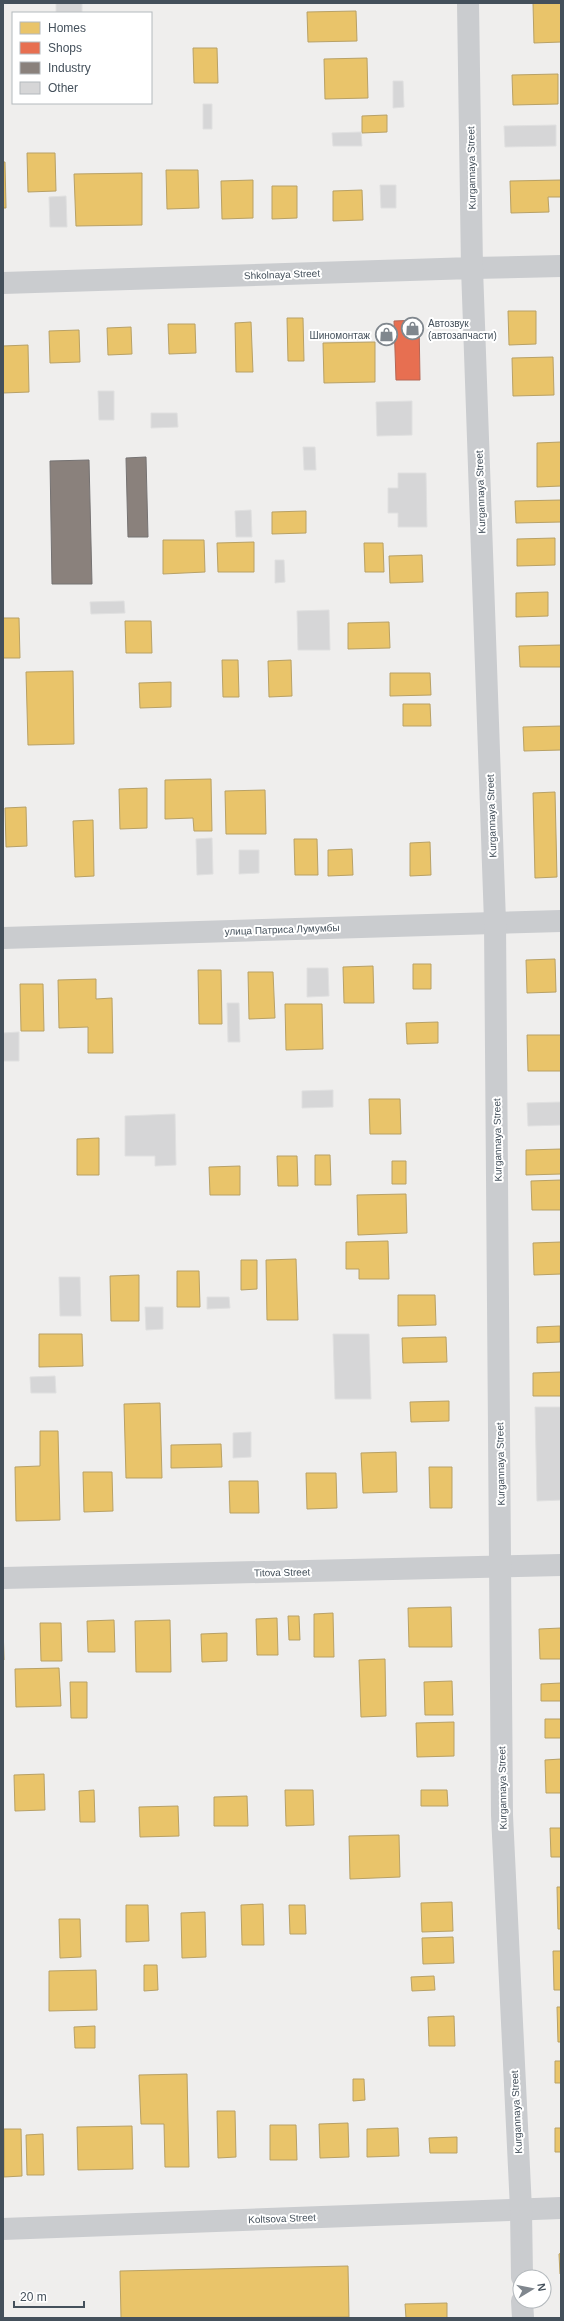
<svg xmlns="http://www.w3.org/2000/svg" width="564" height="2321" font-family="Arial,sans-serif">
<rect width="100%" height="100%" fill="#efeeed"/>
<!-- homes -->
<path fill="#e9c46a" stroke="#b8a166" d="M 533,3 L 561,3 L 561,42 L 534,43 Z
M 356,11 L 357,41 L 308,42 L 307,12 Z
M 193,48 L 217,48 L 218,83 L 194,83 Z
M 367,58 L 368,98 L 325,99 L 324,59 Z
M 558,74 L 558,104 L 513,105 L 512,75 Z
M 387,115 L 387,132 L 362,133 L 362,116 Z
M 27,153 L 55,153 L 56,191 L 28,192 Z
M 3,162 L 5,162 L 6,208 L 3,208 Z
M 166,170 L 198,170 L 199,208 L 167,209 Z
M 142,173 L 142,225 L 76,226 L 74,174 Z
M 253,180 L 253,218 L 222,219 L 221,181 Z
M 561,180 L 561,197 L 548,197 L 549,212 L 511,213 L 510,181 Z
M 272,186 L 297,186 L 297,218 L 272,219 Z
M 362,190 L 363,220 L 333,221 L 333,191 Z
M 508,311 L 536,311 L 536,344 L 509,345 Z
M 287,318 L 303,318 L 304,361 L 288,361 Z
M 251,322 L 253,372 L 236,372 L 235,323 Z
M 168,324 L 195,324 L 196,353 L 169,354 Z
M 131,327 L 132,354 L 108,355 L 107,328 Z
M 79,330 L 80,362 L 50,363 L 49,331 Z
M 375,342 L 375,382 L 324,383 L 323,343 Z
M 28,345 L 29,392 L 3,393 L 3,346 Z
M 553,357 L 554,395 L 513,396 L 512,358 Z
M 561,442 L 561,486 L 537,487 L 537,443 Z
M 561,500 L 561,522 L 516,523 L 515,501 Z
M 306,511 L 306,533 L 272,534 L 272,512 Z
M 555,538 L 555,565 L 517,566 L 517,539 Z
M 163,540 L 204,540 L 205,572 L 163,574 Z
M 254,542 L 254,572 L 218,572 L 217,543 Z
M 364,543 L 383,543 L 384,572 L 365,572 Z
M 422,555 L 423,582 L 390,583 L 389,556 Z
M 548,592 L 548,616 L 516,617 L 516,593 Z
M 3,618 L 19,618 L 20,658 L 3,658 Z
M 125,621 L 151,621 L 152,653 L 126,653 Z
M 389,622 L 390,648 L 348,649 L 348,623 Z
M 561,645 L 561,667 L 520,667 L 519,646 Z
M 222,660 L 238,660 L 239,697 L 223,697 Z
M 291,660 L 292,696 L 269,697 L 268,661 Z
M 73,671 L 74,744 L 28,745 L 26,672 Z
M 390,673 L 430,673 L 431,695 L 390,696 Z
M 171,682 L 171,707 L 140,708 L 139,683 Z
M 403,704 L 430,704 L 431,726 L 403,726 Z
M 561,726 L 561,750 L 524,751 L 523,727 Z
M 211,779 L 212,831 L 194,831 L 193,818 L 165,819 L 165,780 Z
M 147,788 L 147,828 L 120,829 L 119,789 Z
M 265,790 L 266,834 L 226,834 L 225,791 Z
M 555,792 L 557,877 L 535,878 L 533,793 Z
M 26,807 L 27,846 L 6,847 L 5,808 Z
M 93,820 L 94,876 L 75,877 L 73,821 Z
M 294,839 L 317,839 L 318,875 L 295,875 Z
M 430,842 L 431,875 L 410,876 L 410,843 Z
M 352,849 L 353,875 L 328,876 L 328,850 Z
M 555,959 L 556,992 L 527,993 L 526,960 Z
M 413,964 L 431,964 L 431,989 L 413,989 Z
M 373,966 L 374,1003 L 344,1003 L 343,967 Z
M 198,970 L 221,970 L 222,1024 L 199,1024 Z
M 248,972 L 273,972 L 275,1018 L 249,1019 Z
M 96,979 L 96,999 L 112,998 L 113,1053 L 88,1053 L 88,1027 L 59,1028 L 58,980 Z
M 20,984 L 43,984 L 44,1031 L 21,1031 Z
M 285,1004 L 322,1004 L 323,1049 L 286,1050 Z
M 438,1022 L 438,1043 L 407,1044 L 406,1023 Z
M 527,1035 L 561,1035 L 561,1071 L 528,1071 Z
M 369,1099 L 400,1099 L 401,1134 L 370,1134 Z
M 99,1138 L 99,1175 L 77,1175 L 77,1139 Z
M 561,1149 L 561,1174 L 526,1175 L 526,1150 Z
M 315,1155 L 330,1155 L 331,1185 L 315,1185 Z
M 277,1156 L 297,1156 L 298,1186 L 278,1186 Z
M 392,1161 L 406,1161 L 406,1184 L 392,1184 Z
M 240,1166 L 240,1195 L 210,1195 L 209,1167 Z
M 561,1180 L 561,1210 L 532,1210 L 531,1181 Z
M 406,1194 L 407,1233 L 358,1235 L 357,1195 Z
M 388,1241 L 389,1279 L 359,1279 L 359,1269 L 346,1269 L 346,1242 Z
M 561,1242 L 561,1274 L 534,1275 L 533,1243 Z
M 296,1259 L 298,1320 L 267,1320 L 266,1260 Z
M 241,1260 L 257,1260 L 257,1289 L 241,1290 Z
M 177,1271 L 199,1271 L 200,1307 L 177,1307 Z
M 139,1275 L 139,1321 L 111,1321 L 110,1276 Z
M 398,1295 L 435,1295 L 436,1325 L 398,1326 Z
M 560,1326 L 560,1342 L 537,1343 L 537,1327 Z
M 39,1334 L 82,1334 L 83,1366 L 39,1367 Z
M 446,1337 L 447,1362 L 403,1363 L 402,1338 Z
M 561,1372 L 561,1396 L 533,1396 L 533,1373 Z
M 449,1401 L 449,1421 L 411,1422 L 410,1402 Z
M 160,1403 L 162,1478 L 126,1478 L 124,1404 Z
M 40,1431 L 58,1431 L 60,1520 L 16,1521 L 15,1467 L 40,1466 Z
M 221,1444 L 222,1467 L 171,1468 L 171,1445 Z
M 396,1452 L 397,1492 L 363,1493 L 361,1453 Z
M 429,1467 L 452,1467 L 452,1508 L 430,1508 Z
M 83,1472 L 112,1472 L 113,1511 L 84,1512 Z
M 306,1473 L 336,1473 L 337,1508 L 307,1509 Z
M 229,1481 L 258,1481 L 259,1513 L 230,1513 Z
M 451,1607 L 452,1647 L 409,1647 L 408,1608 Z
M 333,1613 L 334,1657 L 314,1657 L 314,1614 Z
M 288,1616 L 299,1616 L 300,1640 L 289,1640 Z
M 277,1618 L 278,1655 L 257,1655 L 256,1619 Z
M 114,1620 L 115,1652 L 88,1652 L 87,1621 Z
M 170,1620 L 171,1672 L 136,1672 L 135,1621 Z
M 40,1623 L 61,1623 L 62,1661 L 41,1661 Z
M 3,1624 L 4,1660 L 3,1660 Z
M 561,1628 L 561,1659 L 540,1659 L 539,1629 Z
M 227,1633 L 227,1661 L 202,1662 L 201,1634 Z
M 385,1659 L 386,1716 L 361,1717 L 359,1660 Z
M 59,1668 L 61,1706 L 16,1707 L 15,1669 Z
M 452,1681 L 453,1715 L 425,1715 L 424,1682 Z
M 70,1682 L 87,1682 L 87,1718 L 71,1718 Z
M 561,1683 L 561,1701 L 541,1701 L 541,1684 Z
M 545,1719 L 561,1719 L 561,1738 L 545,1738 Z
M 454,1722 L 454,1756 L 417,1757 L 416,1723 Z
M 561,1759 L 561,1793 L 546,1793 L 545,1760 Z
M 44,1774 L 45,1810 L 15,1811 L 14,1775 Z
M 94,1790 L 95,1822 L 80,1822 L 79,1791 Z
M 285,1790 L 313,1790 L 314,1825 L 286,1826 Z
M 421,1790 L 447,1790 L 448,1806 L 421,1806 Z
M 247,1796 L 248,1826 L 214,1826 L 214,1797 Z
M 178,1806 L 179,1836 L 140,1837 L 139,1807 Z
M 550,1828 L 561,1828 L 561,1857 L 551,1857 Z
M 399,1835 L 400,1877 L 350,1879 L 349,1836 Z
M 557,1887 L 561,1887 L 561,1929 L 558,1929 Z
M 452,1902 L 453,1931 L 422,1932 L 421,1903 Z
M 263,1904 L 264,1945 L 242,1945 L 241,1905 Z
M 126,1905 L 148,1905 L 149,1941 L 126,1942 Z
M 289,1905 L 305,1905 L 306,1934 L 290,1934 Z
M 205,1912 L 206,1957 L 182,1958 L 181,1913 Z
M 59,1919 L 80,1919 L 81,1957 L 60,1958 Z
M 453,1937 L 454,1963 L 423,1964 L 422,1938 Z
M 553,1951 L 561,1951 L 561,1990 L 554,1990 Z
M 144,1965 L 157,1965 L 158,1990 L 144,1991 Z
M 96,1970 L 97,2010 L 49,2011 L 49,1971 Z
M 434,1976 L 435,1990 L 412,1991 L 411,1977 Z
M 557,2007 L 561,2007 L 561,2042 L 558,2042 Z
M 454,2016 L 455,2046 L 429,2046 L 428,2017 Z
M 95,2026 L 95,2048 L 75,2048 L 74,2027 Z
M 555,2061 L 561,2061 L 561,2083 L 555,2083 Z
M 187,2074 L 189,2167 L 165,2167 L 164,2124 L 141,2124 L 139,2075 Z
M 353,2079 L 364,2079 L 365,2100 L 353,2101 Z
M 217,2111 L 235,2111 L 236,2157 L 218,2158 Z
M 348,2123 L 349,2157 L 320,2158 L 319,2124 Z
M 270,2125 L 296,2125 L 297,2160 L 270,2160 Z
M 132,2126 L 133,2169 L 78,2170 L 77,2127 Z
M 398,2128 L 399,2156 L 367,2157 L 367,2129 Z
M 555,2128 L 561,2128 L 561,2152 L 555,2152 Z
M 4,2129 L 21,2129 L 22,2176 L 4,2177 Z
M 43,2134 L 44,2175 L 27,2175 L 26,2135 Z
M 457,2137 L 457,2153 L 430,2153 L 429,2138 Z
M 561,2253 L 561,2274 L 560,2274 L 559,2254 Z
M 348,2266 L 349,2317 L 121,2318 L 120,2271 Z
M 447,2303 L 447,2318 L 406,2318 L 405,2304 Z"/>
<!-- shops -->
<path fill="#e76f51" stroke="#b66654" d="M 419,320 L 420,380 L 396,380 L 394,321 Z"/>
<!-- industry -->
<path fill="#8a817c" stroke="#757272" d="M 146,457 L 148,537 L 128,537 L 126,458 Z
M 89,460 L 92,584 L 52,584 L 50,461 Z"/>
<!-- building -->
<path fill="#d6d6d7" stroke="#e0e0e0" d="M 56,3 L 82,3 L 82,13 L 56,13 Z
M 393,81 L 403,81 L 404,107 L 393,108 Z
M 203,104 L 212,104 L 212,129 L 203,129 Z
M 556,125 L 556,146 L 505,147 L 504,126 Z
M 361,132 L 362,146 L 333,146 L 332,133 Z
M 380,185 L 396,185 L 396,208 L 381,208 Z
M 66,196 L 67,227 L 50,227 L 49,197 Z
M 98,391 L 114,391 L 114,420 L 99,420 Z
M 412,401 L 412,435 L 377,436 L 376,402 Z
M 151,413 L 177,413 L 178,427 L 151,428 Z
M 303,447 L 315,447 L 316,470 L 304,470 Z
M 398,473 L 426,473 L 427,527 L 398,527 L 398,513 L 388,513 L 388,488 L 398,488 Z
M 251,510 L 252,537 L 236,537 L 235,511 Z
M 275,560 L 284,560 L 285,582 L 275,583 Z
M 124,601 L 125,613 L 91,614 L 90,602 Z
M 329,610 L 330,650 L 298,650 L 297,611 Z
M 212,838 L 213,874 L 197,875 L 196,839 Z
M 239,850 L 259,850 L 259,873 L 239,874 Z
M 307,968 L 328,968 L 329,996 L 307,997 Z
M 227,1003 L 239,1003 L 240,1042 L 228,1042 Z
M 19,1032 L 19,1061 L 3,1061 L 3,1033 Z
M 333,1090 L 333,1107 L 302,1108 L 302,1091 Z
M 561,1102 L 561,1125 L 528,1126 L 527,1103 Z
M 175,1114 L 176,1165 L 155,1166 L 155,1156 L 125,1156 L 125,1116 Z
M 59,1277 L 80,1277 L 81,1316 L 60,1316 Z
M 207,1297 L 229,1297 L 230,1308 L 207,1309 Z
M 145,1307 L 163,1307 L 163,1329 L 146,1330 Z
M 333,1334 L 369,1334 L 371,1399 L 335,1399 Z
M 55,1376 L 56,1393 L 31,1393 L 30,1377 Z
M 535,1407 L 561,1407 L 561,1500 L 537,1501 Z
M 251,1432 L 251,1457 L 233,1458 L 233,1433 Z"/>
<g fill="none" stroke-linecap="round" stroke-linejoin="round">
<!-- minor -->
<path stroke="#cacccf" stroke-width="22" d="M 472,268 L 561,266
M 3,938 L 561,921
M 3,1578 L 561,1565
M 3,2229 L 561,2208"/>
<!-- tertiary -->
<path stroke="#cacccf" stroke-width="22" d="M 468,3 L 472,268 L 495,922 L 502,1815 L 521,2209 L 522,2277
M 3,283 L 472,268
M 522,2301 L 523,2318"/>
</g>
<!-- icons -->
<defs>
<symbol id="shop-ring" viewBox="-11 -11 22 22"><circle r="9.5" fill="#fff" stroke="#80878e" stroke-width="1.5"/><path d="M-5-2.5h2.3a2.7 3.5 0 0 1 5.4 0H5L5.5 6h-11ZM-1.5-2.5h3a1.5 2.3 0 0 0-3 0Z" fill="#80878e"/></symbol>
</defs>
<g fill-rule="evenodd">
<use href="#shop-ring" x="400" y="316" width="25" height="25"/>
<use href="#shop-ring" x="374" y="322" width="25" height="25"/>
</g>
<g text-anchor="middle" stroke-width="4" stroke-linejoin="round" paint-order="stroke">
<!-- street labels -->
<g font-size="10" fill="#44505b" stroke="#fff">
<text transform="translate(471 168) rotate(-91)" y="4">Kurgannaya Street</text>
<text transform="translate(282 274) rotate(-2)" y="4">Shkolnaya Street</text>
<text transform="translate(480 492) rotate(-92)" y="4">Kurgannaya Street</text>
<text transform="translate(491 816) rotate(-92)" y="4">Kurgannaya Street</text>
<text transform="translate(282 929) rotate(-2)" y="4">улица Патриса Лумумбы</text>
<text transform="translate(497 1140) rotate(-91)" y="4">Kurgannaya Street</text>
<text transform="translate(500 1464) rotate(-91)" y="4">Kurgannaya Street</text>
<text transform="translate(282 1572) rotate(-1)" y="4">Titova Street</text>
<text transform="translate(502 1788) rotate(-91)" y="4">Kurgannaya Street</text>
<text transform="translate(516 2112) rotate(-93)" y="4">Kurgannaya Street</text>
<text transform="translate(282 2218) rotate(-2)" y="4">Koltsova Street</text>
</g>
<!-- poi labels -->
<g font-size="10" fill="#44505b" stroke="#fff" text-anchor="start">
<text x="428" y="327">Автозвук<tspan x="428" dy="12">(автозапчасти)</tspan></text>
<text x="370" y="339" text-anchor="end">Шиномонтаж</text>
</g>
</g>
<!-- border -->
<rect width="564" height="2321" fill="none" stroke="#44505b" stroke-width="8"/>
<!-- legend -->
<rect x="12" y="12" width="140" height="92" fill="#ffffff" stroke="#b4b9bd"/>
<rect x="20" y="22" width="20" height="12" fill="#e9c46a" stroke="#b4b9bd"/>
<text x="48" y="32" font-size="12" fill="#44505b">Homes</text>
<rect x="20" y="42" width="20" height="12" fill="#e76f51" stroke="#b4b9bd"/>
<text x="48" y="52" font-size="12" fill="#44505b">Shops</text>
<rect x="20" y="62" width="20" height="12" fill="#8a817c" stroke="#b4b9bd"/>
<text x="48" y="72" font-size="12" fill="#44505b">Industry</text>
<rect x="20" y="82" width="20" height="12" fill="#d6d6d7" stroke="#b4b9bd"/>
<text x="48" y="92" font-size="12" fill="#44505b">Other</text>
<!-- north arrow -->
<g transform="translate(532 2289) rotate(80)"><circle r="19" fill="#ffffff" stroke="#b4b9bd"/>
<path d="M0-3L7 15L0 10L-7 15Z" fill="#80878e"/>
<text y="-6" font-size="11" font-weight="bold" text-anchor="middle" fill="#44505b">N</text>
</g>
<!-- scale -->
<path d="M14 2301v6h70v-6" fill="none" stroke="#44505b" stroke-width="2"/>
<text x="20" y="2301" font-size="12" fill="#44505b" stroke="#ffffff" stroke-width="3" paint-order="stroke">20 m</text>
</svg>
